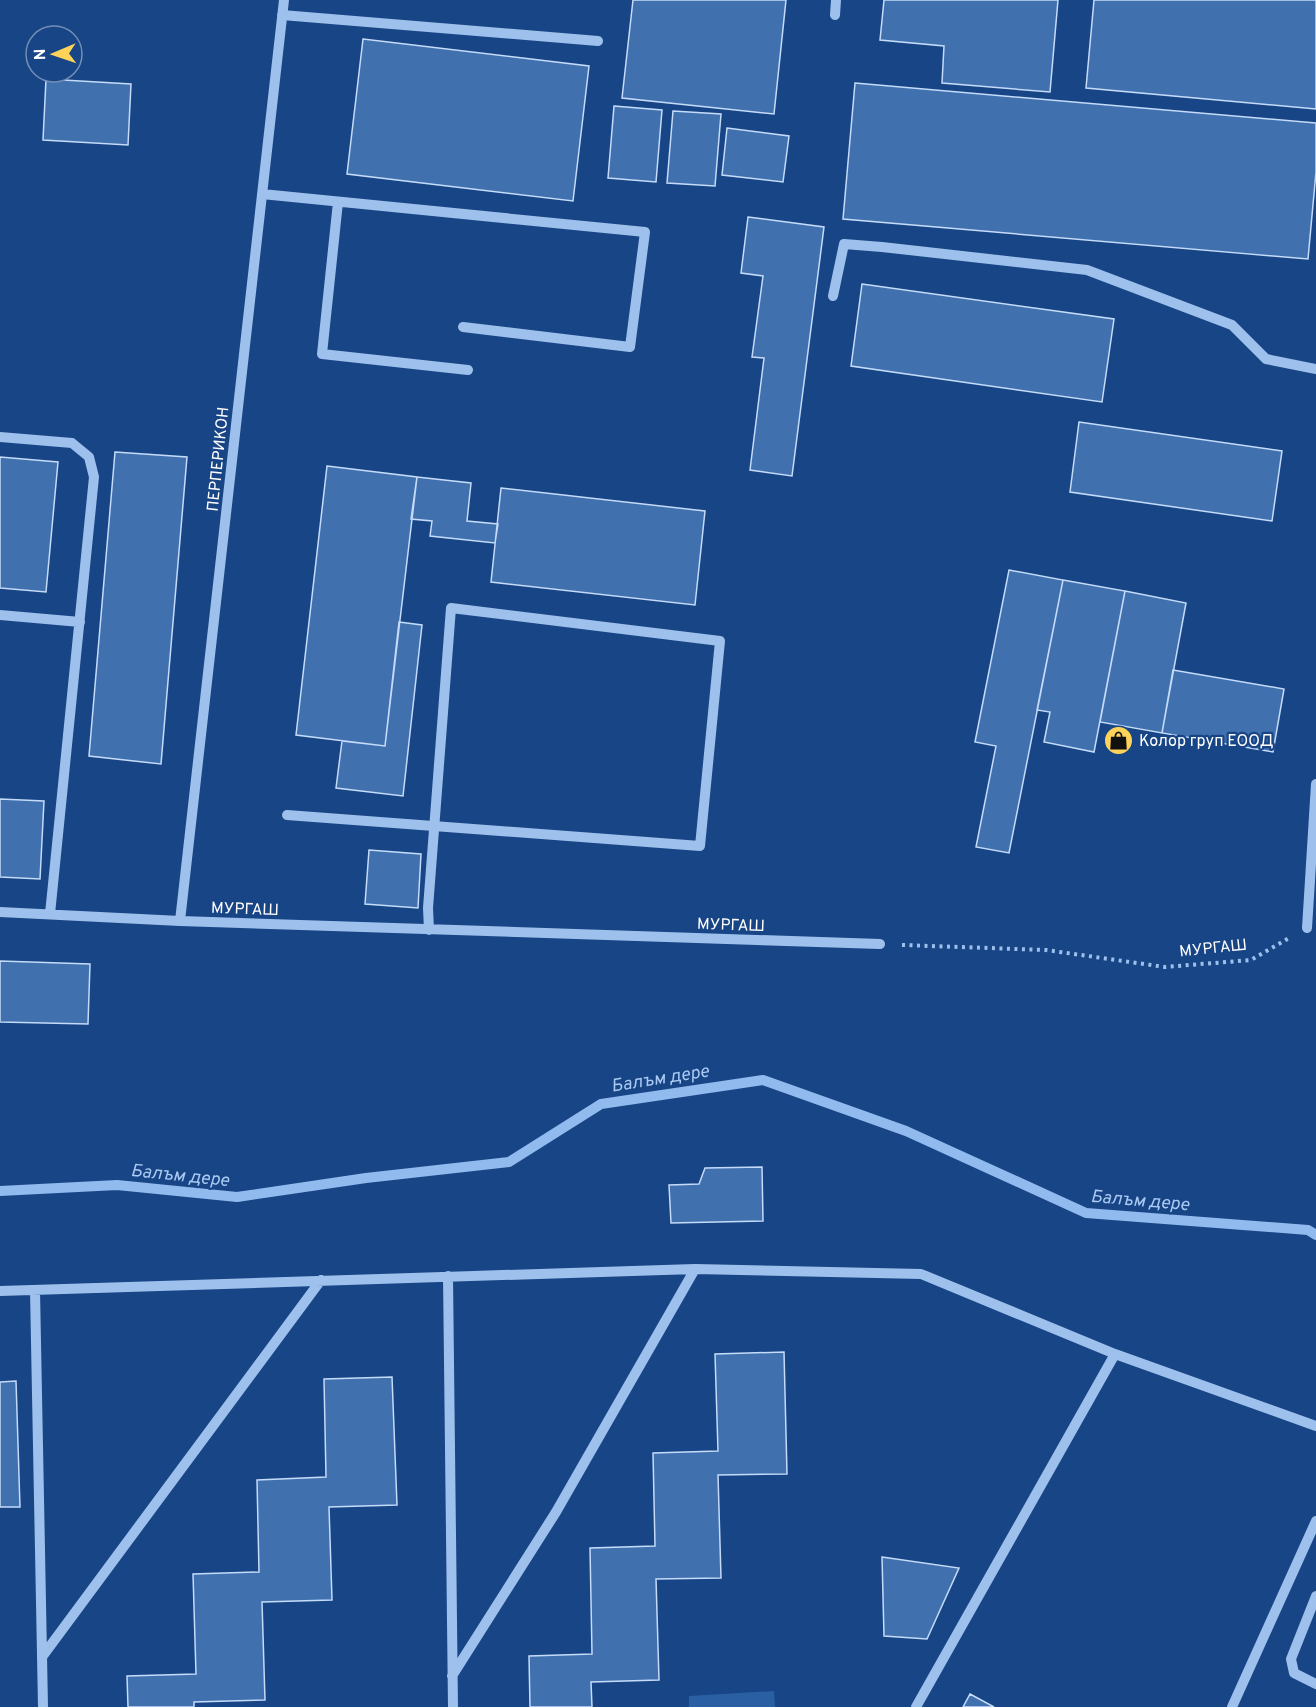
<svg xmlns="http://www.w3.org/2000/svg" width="1316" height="1707" font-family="Overpass,sans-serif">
<rect width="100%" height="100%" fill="#184585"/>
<!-- pitch -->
<path fill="#2b5fa4" d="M 774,1691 L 775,1707 L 689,1707 L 689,1696 Z"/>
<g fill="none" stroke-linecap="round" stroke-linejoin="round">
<!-- stream -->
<path stroke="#91baef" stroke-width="10" d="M 0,1191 L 117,1185 L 237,1197 L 366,1178 L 509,1162 L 601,1104 L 763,1080 L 906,1131 L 1086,1213 L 1308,1230 L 1316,1235"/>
</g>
<!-- building -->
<path fill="#4170af" stroke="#c4dbf9" stroke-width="1.5" d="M 633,0 L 786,0 L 774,114 L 622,98 Z
M 884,0 L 1058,0 L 1050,92 L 942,83 L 944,46 L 880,40 Z
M 1094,0 L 1316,0 L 1316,109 L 1086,88 Z
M 363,39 L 589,66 L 573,201 L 347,174 Z
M 46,79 L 131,84 L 128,145 L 43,140 Z
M 855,83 L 1316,123 L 1316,172 L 1308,259 L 843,219 Z
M 614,106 L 662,110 L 656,182 L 608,178 Z
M 673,111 L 721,114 L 715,186 L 667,183 Z
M 727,128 L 789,136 L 783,182 L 722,175 Z
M 748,217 L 824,227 L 792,476 L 750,470 L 764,358 L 752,357 L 763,276 L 741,273 Z
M 862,284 L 1114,319 L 1102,402 L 851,366 Z
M 1079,422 L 1282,451 L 1272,521 L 1070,492 Z
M 115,452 L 187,457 L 161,764 L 89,756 Z
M 0,457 L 58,462 L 46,592 L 0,588 Z
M 327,466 L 417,477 L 385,746 L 296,735 Z
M 417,477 L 471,483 L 467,521 L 498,524 L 495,543 L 430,536 L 432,521 L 411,519 Z
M 501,488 L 705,511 L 695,605 L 491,582 Z
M 1009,570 L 1063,580 L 1009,853 L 976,847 L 996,746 L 975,742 Z
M 1063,580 L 1125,591 L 1094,752 L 1044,742 L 1050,712 L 1037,710 Z
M 1125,591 L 1186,603 L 1162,733 L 1100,722 Z
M 399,622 L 422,625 L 403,796 L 336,788 L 342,741 L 385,746 Z
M 1173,670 L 1284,689 L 1273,752 L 1162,733 Z
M 0,799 L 44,801 L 40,879 L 0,877 Z
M 369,850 L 421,854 L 418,908 L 365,904 Z
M 0,961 L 90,964 L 88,1024 L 0,1022 Z
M 762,1167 L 763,1221 L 671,1223 L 669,1185 L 699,1184 L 705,1168 Z
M 784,1352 L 787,1474 L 718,1475 L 721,1578 L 656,1579 L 659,1680 L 591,1682 L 592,1707 L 530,1707 L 529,1656 L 592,1654 L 590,1548 L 655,1546 L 653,1453 L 718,1451 L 715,1354 Z
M 392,1377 L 397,1505 L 329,1507 L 332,1600 L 262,1602 L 265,1700 L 194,1702 L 194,1707 L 128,1707 L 127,1676 L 196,1674 L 193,1574 L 259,1572 L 257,1480 L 326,1477 L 324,1379 Z
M 16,1381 L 20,1507 L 0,1507 L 0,1382 Z
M 882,1557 L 959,1568 L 927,1639 L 884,1636 Z
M 970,1694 L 994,1707 L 963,1707 Z"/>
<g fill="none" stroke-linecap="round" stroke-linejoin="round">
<!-- path -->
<path stroke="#9ec0ec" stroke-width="4" stroke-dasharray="3 4.5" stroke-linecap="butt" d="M 902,945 L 1046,950 L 1165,967 L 1251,960 L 1289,938"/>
<!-- minor -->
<path stroke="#9ec0ec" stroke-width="10" d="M 282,15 L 598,41
M 835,15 L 836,0
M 262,194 L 645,232 L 630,347 L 463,327
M 338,202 L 322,354 L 468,370
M 833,296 L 844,244 L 882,247 L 1087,270 L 1232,325 L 1266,359 L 1316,369
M 0,437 L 72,443 L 89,457 L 94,477 L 50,914
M 0,615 L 80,622
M 287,815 L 700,846 L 720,641 L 451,608 L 428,908 L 429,930
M 0,912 L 180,921 L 880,944
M 180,921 L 284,0
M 1307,928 L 1316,784
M 448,1276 L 453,1707
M 35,1290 L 43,1707
M 0,1291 L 695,1269 L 921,1274 L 1115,1354 L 1316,1426
M 1316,1596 L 1291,1659 L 1294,1673 L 1316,1684
M 42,1657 L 321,1280
M 452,1676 L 556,1512 L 695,1269
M 916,1707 L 1115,1354
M 1232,1707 L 1316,1521"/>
</g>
<!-- icons -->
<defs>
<symbol id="shop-disc" viewBox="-11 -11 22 22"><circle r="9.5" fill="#ffd35a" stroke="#184585"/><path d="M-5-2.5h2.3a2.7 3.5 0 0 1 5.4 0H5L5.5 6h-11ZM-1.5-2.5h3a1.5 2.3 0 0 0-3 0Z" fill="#111"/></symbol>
</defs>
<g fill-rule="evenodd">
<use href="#shop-disc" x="1102" y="724" width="33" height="33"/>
</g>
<g text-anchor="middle" stroke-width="4.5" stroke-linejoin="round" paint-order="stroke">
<!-- street labels -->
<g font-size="16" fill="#fff" stroke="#184585">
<text transform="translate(217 459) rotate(-84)" y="6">ПЕРПЕРИКОН</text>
<text transform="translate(245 908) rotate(2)" y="6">МУРГАШ</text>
<text transform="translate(731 924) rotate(2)" y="6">МУРГАШ</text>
<text transform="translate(1213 947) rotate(-6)" y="6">МУРГАШ</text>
</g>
<!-- poi labels -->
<g font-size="16" fill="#fff" stroke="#184585" text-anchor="start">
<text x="1139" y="746">Колор груп ЕООД</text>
</g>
<!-- water labels -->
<g font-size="18" font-style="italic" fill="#aacaf4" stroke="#184585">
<text transform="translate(660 1078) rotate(-9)" y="6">Балъм дере</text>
<text transform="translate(180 1175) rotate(6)" y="6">Балъм дере</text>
<text transform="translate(1140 1200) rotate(5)" y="6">Балъм дере</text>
</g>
</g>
<!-- north arrow -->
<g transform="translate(54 54) rotate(268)"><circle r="28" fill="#184585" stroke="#748fb6" stroke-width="1.5"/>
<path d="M0-4.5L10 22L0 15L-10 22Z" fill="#ffd35a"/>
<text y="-9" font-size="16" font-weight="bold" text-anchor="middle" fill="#ffffff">N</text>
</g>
</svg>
